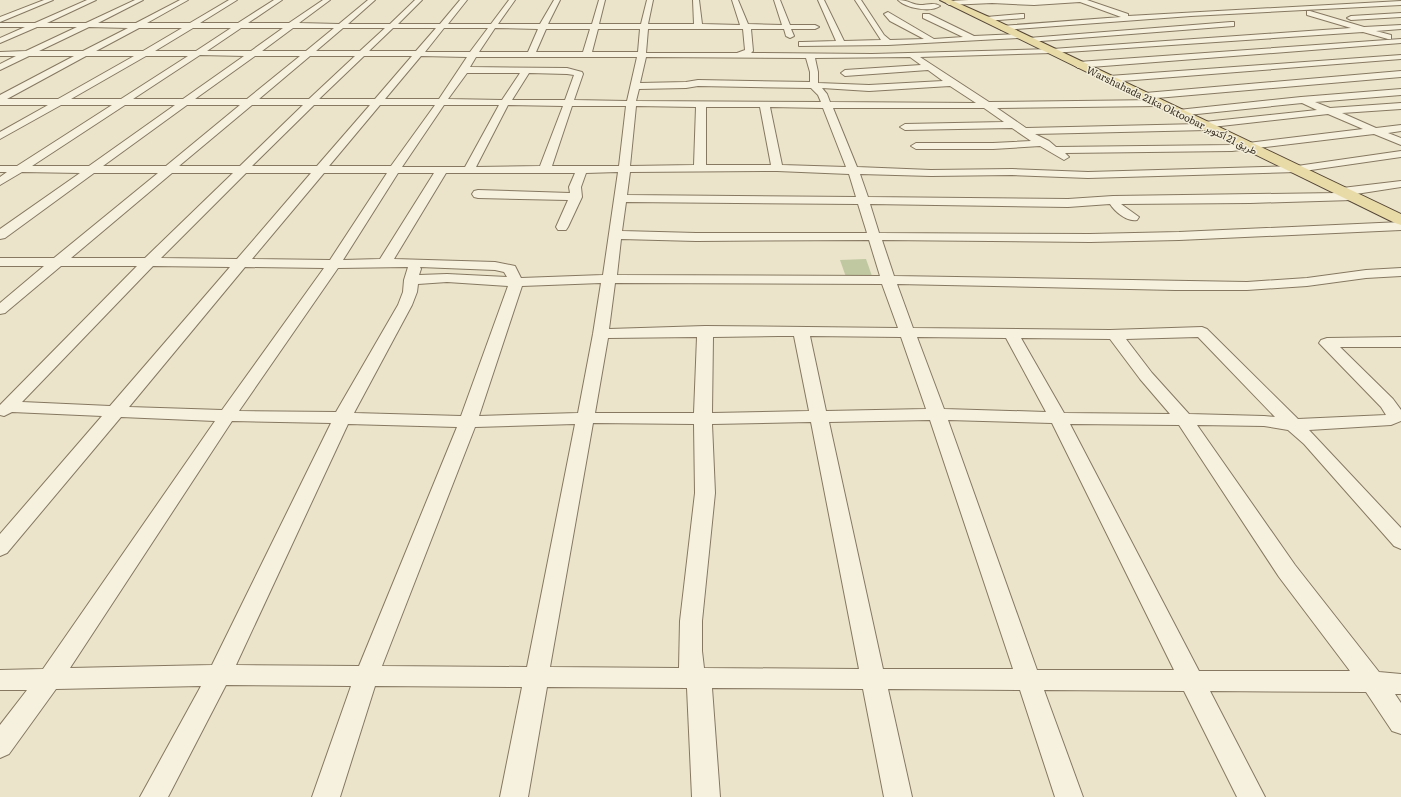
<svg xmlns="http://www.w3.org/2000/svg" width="1401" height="797" font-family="Literata,Vazirmatn,serif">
<rect width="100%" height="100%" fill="#ebe4cb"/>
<!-- green -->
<path fill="#bfc8a0" d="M 866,259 L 872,276 L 846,277 L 840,260 Z"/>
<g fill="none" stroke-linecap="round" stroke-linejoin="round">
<defs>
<path id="minor" d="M 44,0 L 53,0 L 0,22 L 0,17 Z
M 87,0 L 96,0 L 47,23 L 86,23 L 135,0 L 143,0 L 98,23 L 136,23 L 180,0 L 188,0 L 147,23 L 190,23 L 229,0 L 237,0 L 200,23 L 238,23 L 274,0 L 282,0 L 248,23 L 289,23 L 323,0 L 330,0 L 299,23 L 339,24 L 368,0 L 375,0 L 348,24 L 390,24 L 415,0 L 422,0 L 398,24 L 440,24 L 460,0 L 467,0 L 448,24 L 491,24 L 509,0 L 515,0 L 498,24 L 540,24 L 554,0 L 560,0 L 548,24 L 592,24 L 599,0 L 605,0 L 599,24 L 641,24 L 647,0 L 653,0 L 648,24 L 694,24 L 693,0 L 699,0 L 702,24 L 740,25 L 732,0 L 738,0 L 748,24 L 782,25 L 774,0 L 780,0 L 790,25 L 815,25 L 819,27 L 815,29 L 791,29 L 794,36 L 790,38 L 786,36 L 784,29 L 751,29 L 753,51 L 751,53 L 872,54 L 1052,49 L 1351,28 L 1307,15 L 1307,11 L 1310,11 L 1364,27 L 1401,25 L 1401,29 L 1376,31 L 1391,35 L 1391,39 L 1388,39 L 1363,32 L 1052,53 L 920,57 L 989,102 L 1158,100 L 1163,103 L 1158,106 L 997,108 L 1026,128 L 1200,124 L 1204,122 L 1317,110 L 1302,103 L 1178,116 L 1173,113 L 1178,110 L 1301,97 L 1401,89 L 1401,95 L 1315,102 L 1330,108 L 1401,103 L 1401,109 L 1342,113 L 1376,128 L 1401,125 L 1401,131 L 1388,133 L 1401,138 L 1401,145 L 1374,134 L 1232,151 L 1065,153 L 1069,157 L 1064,160 L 1040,146 L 993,149 L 916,149 L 911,146 L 916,143 L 993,143 L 1031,141 L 1012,128 L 905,130 L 900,127 L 905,124 L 1004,122 L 984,108 L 833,108 L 857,167 L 931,170 L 1012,169 L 1088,172 L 1297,166 L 1401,151 L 1401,157 L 1297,172 L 1088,178 L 1012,175 L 931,176 L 860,174 L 868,197 L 1068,199 L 1113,196 L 1337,193 L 1338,190 L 1342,188 L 1401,181 L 1401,187 L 1356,194 L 1358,196 L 1356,199 L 1352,200 L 1250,203 L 1121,204 L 1139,217 L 1137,220 C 1127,222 1115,212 1110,204 L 1068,207 L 870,204 L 879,233 L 1090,234 L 1179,232 L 1401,222 L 1401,230 L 1179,240 L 1090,242 L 882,240 L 894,276 L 1247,282 L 1307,278 L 1366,270 L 1401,268 L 1401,276 L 1366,278 L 1307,286 L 1247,290 L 1175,290 L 897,284 L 913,328 L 1110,330 L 1202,327 L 1207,329 L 1298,419 L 1386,415 L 1381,407 L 1319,343 L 1321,340 L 1327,338 L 1401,337 L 1401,347 L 1340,347 L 1393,399 L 1401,410 L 1401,421 L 1391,425 L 1309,430 L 1401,528 L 1401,549 L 1394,546 L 1304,444 L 1288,430 L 1264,426 L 1197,425 L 1295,565 L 1379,672 L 1401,674 L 1401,694 L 1395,694 L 1401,703 L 1401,734 L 1392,731 L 1366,692 L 1210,691 L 1265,797 L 1237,797 L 1184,691 L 1044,690 L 1083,797 L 1055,797 L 1020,690 L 888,689 L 912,797 L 884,797 L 863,689 L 712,688 L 720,797 L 692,797 L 687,688 L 547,687 L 528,797 L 500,797 L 522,687 L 375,686 L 340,797 L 312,797 L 351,686 L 226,685 L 168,797 L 140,797 L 201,686 L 56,689 L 9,754 L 0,758 L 0,725 L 27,690 L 0,690 L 0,670 L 43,669 L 215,421 L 121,417 L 7,553 L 0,556 L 0,534 L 102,416 L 12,412 L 4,416 L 0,415 L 0,405 L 137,266 L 61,266 L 5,313 L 0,314 L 0,303 L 44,266 L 0,266 L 0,258 L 54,258 L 158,173 L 94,173 L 5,238 L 0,239 L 0,229 L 80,173 L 22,172 L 0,185 L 0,177 L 7,172 L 0,172 L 0,166 L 17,166 L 112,105 L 61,105 L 0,139 L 0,132 L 48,105 L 0,105 L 0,95 L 74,56 L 29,56 L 0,70 L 0,64 L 16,56 L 0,56 L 0,52 L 26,51 L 77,27 L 37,27 L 0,43 L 0,38 L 25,27 L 0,27 L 0,23 L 35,23 ZM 89,27 L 128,28 L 83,51 L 39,51 ZM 139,28 L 182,28 L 143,51 L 96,51 ZM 193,28 L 231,28 L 196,51 L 155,51 ZM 241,28 L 283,28 L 251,51 L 207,51 ZM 293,28 L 334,28 L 306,51 L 262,51 ZM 343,28 L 385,28 L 360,51 L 316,51 ZM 393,28 L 436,28 L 416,51 L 369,51 ZM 444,28 L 488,28 L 470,52 L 425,52 ZM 495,28 L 538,29 L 528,52 L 479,52 ZM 546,29 L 590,29 L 583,52 L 536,52 ZM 598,29 L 640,29 L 638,52 L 592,52 ZM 648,29 L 743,29 L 745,50 L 737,53 L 646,53 ZM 200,55 L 244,56 L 183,99 L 133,99 ZM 86,56 L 134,56 L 58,99 L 7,99 ZM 146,56 L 188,56 L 121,99 L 71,99 ZM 255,56 L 300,56 L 247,99 L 195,99 ZM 310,56 L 355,56 L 309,99 L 259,99 ZM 364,56 L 412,56 L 375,99 L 319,99 ZM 421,56 L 467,57 L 439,99 L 385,99 ZM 476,57 L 637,57 L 627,101 L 574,100 L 583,74 L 582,72 L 567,68 L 470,67 ZM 646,57 L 806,58 L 810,72 L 810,82 L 698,80 L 686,82 L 640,83 ZM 910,57 L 921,65 L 845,70 L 841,73 L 845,76 L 928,70 L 943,81 L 869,85 L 818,83 L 818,72 L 815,58 ZM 467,73 L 520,73 L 502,100 L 448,99 ZM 529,73 L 567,74 L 574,75 L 565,100 L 512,100 ZM 698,86 L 811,88 L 818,95 L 821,102 L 636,101 L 639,89 L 686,88 ZM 950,86 L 976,103 L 830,102 L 827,94 L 822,88 L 869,91 ZM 125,105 L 175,105 L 89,166 L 32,166 ZM 187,105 L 240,105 L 166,166 L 103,166 ZM 252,105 L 303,105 L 240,166 L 179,166 ZM 314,105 L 370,105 L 317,166 L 252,166 ZM 380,105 L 435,105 L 391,166 L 329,166 ZM 444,105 L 499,105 L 465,167 L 402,167 ZM 508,105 L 563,106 L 540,166 L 476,167 ZM 572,106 L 626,106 L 619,166 L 552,166 ZM 636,106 L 696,107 L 694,165 L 630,166 ZM 706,107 L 760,107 L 771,165 L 706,165 ZM 770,107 L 823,108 L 846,167 L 782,165 ZM 1328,114 L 1363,129 L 1232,145 L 1056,147 L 1049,141 L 1035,134 L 1207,130 L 1212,127 ZM 777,171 L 849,174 L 856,197 L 627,195 L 630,172 ZM 618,172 L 603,275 L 521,278 L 515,266 L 495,262 L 394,259 L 446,173 L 575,173 L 569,187 L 570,193 L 478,190 L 474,191 L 472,194 L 474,197 L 478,198 L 568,200 L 556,227 L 558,230 L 566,230 L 568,227 L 582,197 L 581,187 L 586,173 ZM 172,173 L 233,173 L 145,258 L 71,258 ZM 246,173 L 311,173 L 237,259 L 161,258 ZM 324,173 L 387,173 L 330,260 L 252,259 ZM 398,173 L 434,173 L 380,259 L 343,260 ZM 626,202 L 858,204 L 867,233 L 696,233 L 622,231 ZM 621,239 L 696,241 L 869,240 L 880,276 L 617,275 ZM 153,266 L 230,267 L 110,406 L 22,402 ZM 245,267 L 324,268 L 222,410 L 129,407 ZM 408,267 L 404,280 L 403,292 L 398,305 L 336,412 L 239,411 L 338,268 ZM 420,267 L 495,270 L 504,272 L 507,277 L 447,274 L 419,275 L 421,269 ZM 447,282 L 508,286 L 461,416 L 354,413 L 412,305 L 417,292 L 418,284 ZM 601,283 L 593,334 L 578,413 L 479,416 L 522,286 ZM 615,283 L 882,284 L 898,328 L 705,326 L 609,329 ZM 779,336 L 794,336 L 809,411 L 712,413 L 713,337 ZM 810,336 L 901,337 L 926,409 L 826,411 ZM 697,337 L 694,413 L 595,413 L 608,338 ZM 917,337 L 1006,338 L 1046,412 L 944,409 ZM 1198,337 L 1275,417 L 1264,416 L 1189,414 L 1152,373 L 1126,339 ZM 1021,338 L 1110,339 L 1140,379 L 1170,414 L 1064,413 ZM 930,420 L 1013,669 L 883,669 L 829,422 ZM 948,420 L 1052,423 L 1174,670 L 1037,670 ZM 232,421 L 331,423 L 212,665 L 70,668 ZM 811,422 L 859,669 L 704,668 L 702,651 L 702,621 L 715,493 L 712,424 ZM 593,423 L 694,424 L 695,493 L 680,621 L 679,668 L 550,667 ZM 348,424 L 457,427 L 359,666 L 236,665 ZM 575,424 L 527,667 L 382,666 L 475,427 ZM 1070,424 L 1179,425 L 1279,577 L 1350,671 L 1199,671 Z
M 818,0 L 824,0 L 844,41 L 881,40 L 855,0 L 861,0 L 884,35 L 890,40 L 924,39 L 890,21 L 884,14 L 888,12 L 934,39 L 963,37 L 923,18 L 923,14 L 929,14 L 974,36 L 1020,34 L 1024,36 L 1020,38 L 888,45 L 799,46 L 799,42 L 802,42 L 836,41 Z
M 898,0 C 908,0 913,5 920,5 C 927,5 934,2 940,6 C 930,13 906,8 898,0 Z
M 969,0 L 1087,0 L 1128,14 L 1128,16 L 1401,1 L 1401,5 L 1191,16 L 1004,30 L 1001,30 L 1001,26 L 1121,17 L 1080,2 L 1034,5 L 992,3 L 949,5 L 946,3 L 949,1 Z
M 1401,13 L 1401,17 L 1351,20 L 1347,18 L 1351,16 Z
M 1021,14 L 1024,14 L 1024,18 L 986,21 L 982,19 L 986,17 Z
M 1231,22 L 1234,22 L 1234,26 L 1028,42 L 1024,40 L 1028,38 Z
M 1401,39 L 1401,43 L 1078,68 L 1074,65 L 1078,62 Z
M 1401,55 L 1401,59 L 1109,82 L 1105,79 L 1109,76 Z
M 1401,71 L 1401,77 L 1145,99 L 1140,96 L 1145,93 Z"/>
<path id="major" d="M 940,0 L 951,0 L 989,17 L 1401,214 L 1401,225 L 1395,223 Z"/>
</defs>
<!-- minor casing -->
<use href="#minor" stroke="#867861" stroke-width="2"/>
<!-- major casing -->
<use href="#major" stroke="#544634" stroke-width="2"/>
<!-- minor -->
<use href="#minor" fill="#f6f1de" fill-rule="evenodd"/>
<!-- major -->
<use href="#major" fill="#e9dba8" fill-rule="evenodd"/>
</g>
<g text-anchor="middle" stroke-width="3" stroke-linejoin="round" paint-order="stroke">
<!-- far-street labels -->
<g font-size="10" fill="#382f23" stroke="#f3eeda">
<text transform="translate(1172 110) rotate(26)" y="4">Warshahada 21ka Oktoobar طريق 21 أكتوبر</text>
</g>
</g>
</svg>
